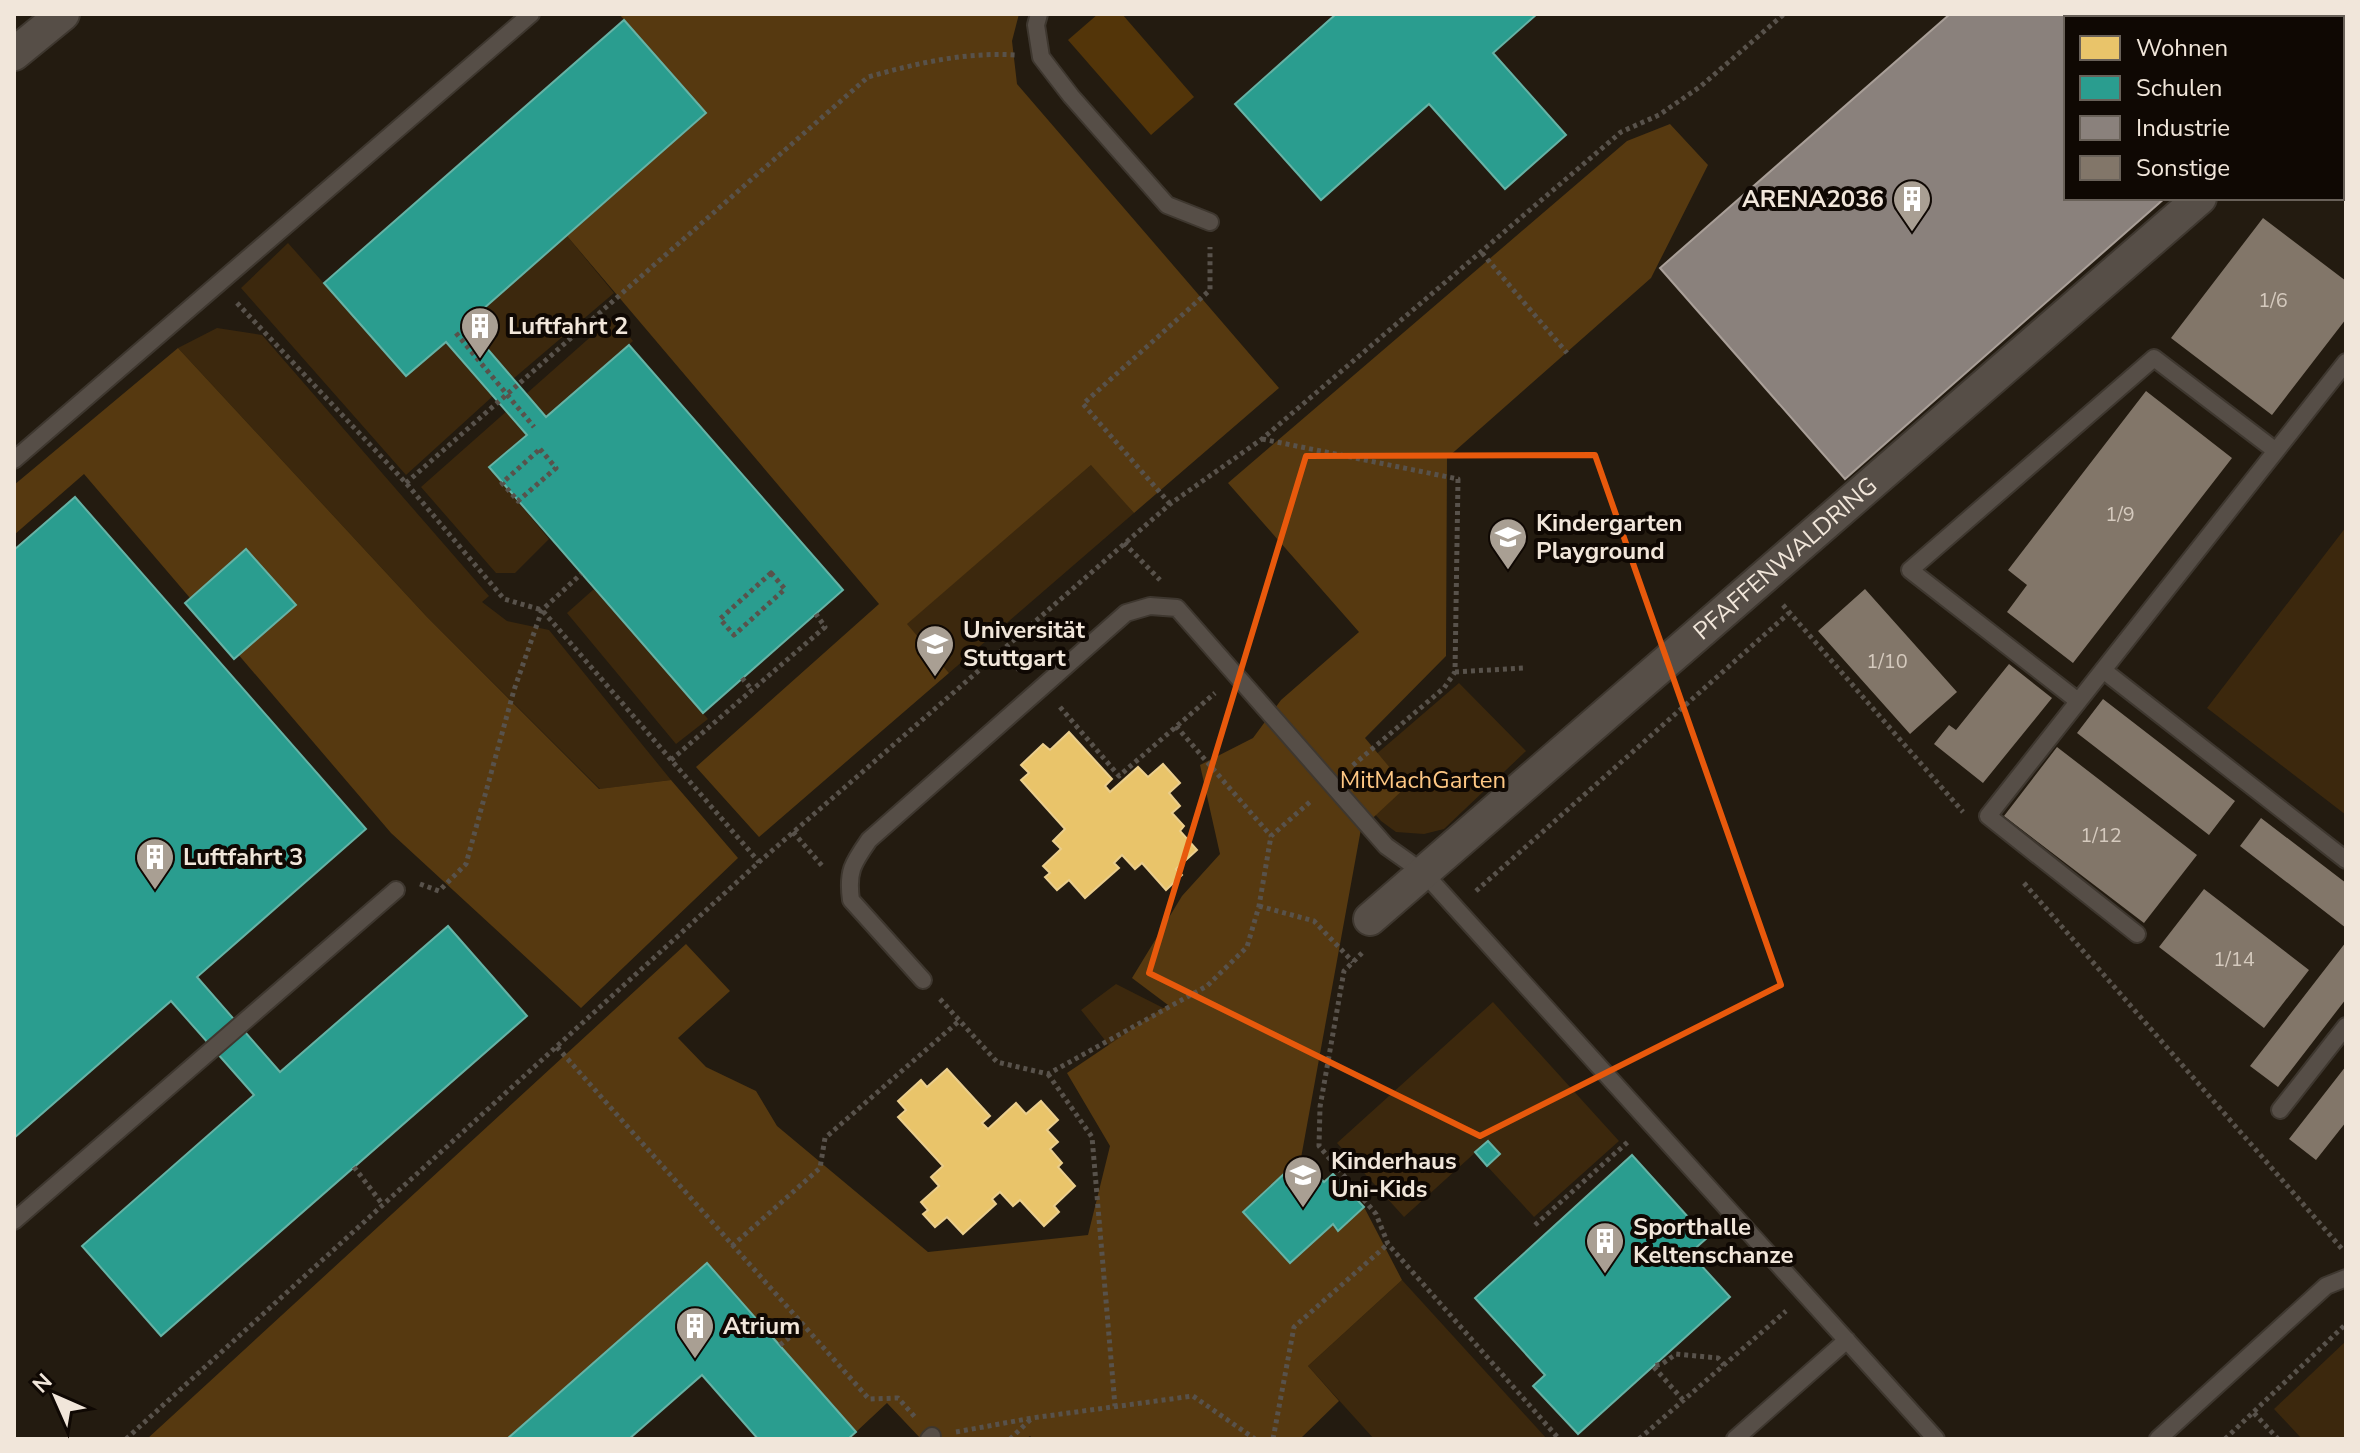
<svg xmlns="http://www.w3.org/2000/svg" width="2360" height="1453" font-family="'Nunito Sans',sans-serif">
<rect width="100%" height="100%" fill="#231b10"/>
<!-- green -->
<path fill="#3c280d" d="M 567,236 L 614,293 L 513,379 L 466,324 Z
M 288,243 L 406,376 L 446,342 L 493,396 L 406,475 L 241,288 Z
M 613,317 L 633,341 L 489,467 L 549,539 L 515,573 L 496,573 L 421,487 Z
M 217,328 L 262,335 L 489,596 L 482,602 L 507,621 L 549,630 L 671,780 L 600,789 L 427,617 L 178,348 Z
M 1092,464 L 1134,513 L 949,673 L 906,624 Z
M 2346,527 L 2346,815 L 2207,708 Z
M 594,589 L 708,719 L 676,744 L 567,613 Z
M 1459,683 L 1526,751 L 1444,829 L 1424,834 L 1396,832 L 1381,821 L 1345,781 Z
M 1116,984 L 1181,1017 L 1208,1170 L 1081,1010 Z
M 1493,1002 L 1619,1141 L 1534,1217 L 1487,1166 L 1500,1154 L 1488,1141 L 1404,1217 L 1337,1143 Z
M 1402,1280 L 1547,1439 L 1374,1439 L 1308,1366 Z
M 2346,1341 L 2346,1439 L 2302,1439 L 2274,1409 Z"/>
<!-- forest -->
<path fill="#563910" d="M 619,14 L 1019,14 L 1012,41 L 1017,84 L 1279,388 L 1134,513 L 1091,465 L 907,624 L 949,673 L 759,837 L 696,767 L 879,604 L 567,236 L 706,113 Z
M 1670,124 L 1708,165 L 1651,278 L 1447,458 L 1446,656 L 1365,738 L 1406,787 L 1361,829 L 1301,1158 L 1243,1211 L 1290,1263 L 1333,1224 L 1338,1230 L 1364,1207 L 1402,1280 L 1308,1366 L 1339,1401 L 1300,1439 L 1033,1439 L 1030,1436 L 1026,1439 L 921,1439 L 887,1403 L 856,1432 L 707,1263 L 507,1439 L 147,1439 L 686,944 L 730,991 L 678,1038 L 706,1067 L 756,1091 L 777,1126 L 928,1252 L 1088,1235 L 1110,1146 L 1067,1073 L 1168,1005 L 1132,978 L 1182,896 L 1220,854 L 1200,765 L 1253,738 L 1281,700 L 1359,632 L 1228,483 L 1627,141 Z
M 178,348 L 427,617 L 599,789 L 671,780 L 738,858 L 581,1008 L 391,833 L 84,474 L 14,535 L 14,485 Z"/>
<!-- water -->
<path fill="#533509" d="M 1098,14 L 1122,14 L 1194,97 L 1151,135 L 1068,40 Z"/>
<!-- homes -->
<path fill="#e9c46a" stroke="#ebce8c" stroke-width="2" d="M 1069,732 L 1112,779 L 1105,786 L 1110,792 L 1138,767 L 1148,777 L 1163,764 L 1180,783 L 1169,793 L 1180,806 L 1172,813 L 1184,826 L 1180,831 L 1197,850 L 1176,869 L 1182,875 L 1166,890 L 1142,863 L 1135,869 L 1122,855 L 1114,863 L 1119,868 L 1085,898 L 1069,880 L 1057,890 L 1045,877 L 1050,873 L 1043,866 L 1061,849 L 1053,841 L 1065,829 L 1021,780 L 1029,773 L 1021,765 L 1043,744 L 1050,750 Z
M 947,1069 L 990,1116 L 982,1123 L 988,1129 L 1016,1103 L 1026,1114 L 1041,1101 L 1058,1120 L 1047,1130 L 1058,1142 L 1050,1149 L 1062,1163 L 1058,1167 L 1075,1186 L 1054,1206 L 1059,1212 L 1044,1226 L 1020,1200 L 1013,1206 L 1000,1192 L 992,1199 L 996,1204 L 963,1234 L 947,1217 L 935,1227 L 923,1214 L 928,1210 L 921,1202 L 939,1186 L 931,1177 L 943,1166 L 898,1117 L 906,1110 L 898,1101 L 921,1080 L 927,1087 Z"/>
<!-- schools -->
<path fill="#2a9d8f" stroke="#66b3a6" stroke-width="2" d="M 1336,14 L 1537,14 L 1493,53 L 1566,135 L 1505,189 L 1429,104 L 1321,200 L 1235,104 Z
M 624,20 L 706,113 L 466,324 L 546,417 L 629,345 L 843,590 L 703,713 L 489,467 L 527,435 L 446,342 L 406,376 L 324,283 Z
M 75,497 L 366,829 L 197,977 L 280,1072 L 448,926 L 527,1016 L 161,1336 L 82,1246 L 254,1095 L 171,1001 L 14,1138 L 14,550 Z
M 246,549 L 296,605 L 234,659 L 185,603 Z
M 1488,1141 L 1500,1154 L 1487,1166 L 1475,1152 Z
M 1632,1155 L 1707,1238 L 1690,1253 L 1730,1297 L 1578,1434 L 1533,1386 L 1545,1375 L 1475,1298 Z
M 1301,1158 L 1324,1182 L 1333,1174 L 1364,1207 L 1338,1231 L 1333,1224 L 1290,1263 L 1243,1212 Z
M 707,1263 L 856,1432 L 848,1439 L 758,1439 L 702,1375 L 629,1439 L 507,1439 Z"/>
<!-- industry -->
<path fill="#8a817c" stroke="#a99f98" stroke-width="2" d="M 1950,14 L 2346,14 L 2346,39 L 2342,43 L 2342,18 L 2066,18 L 2066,198 L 2165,198 L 1845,479 L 1660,268 Z"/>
<!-- building -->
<path fill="#827669" d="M 2263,218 L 2346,281 L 2346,319 L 2272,415 L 2171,338 Z
M 2146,391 L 2232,458 L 2073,663 L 2007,612 L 2027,585 L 2008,570 Z
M 1865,589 L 1957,692 L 1910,734 L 1818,631 Z
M 2009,664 L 2052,698 L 1983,783 L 1934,744 L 1949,725 L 1956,730 Z
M 2103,699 L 2235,801 L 2209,835 L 2077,733 Z
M 2057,747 L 2197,855 L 2144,923 L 2004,816 Z
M 2261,818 L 2346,883 L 2346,928 L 2240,846 Z
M 2204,889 L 2309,970 L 2264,1028 L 2159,947 Z
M 2346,942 L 2346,999 L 2278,1087 L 2250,1066 Z
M 2346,1066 L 2346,1122 L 2316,1160 L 2289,1139 Z"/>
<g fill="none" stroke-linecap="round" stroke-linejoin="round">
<defs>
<path id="lane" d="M 1039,14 L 1036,25 L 1041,57 L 1071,96 L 1167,205 L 1210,222
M 14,460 L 531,14
M 2103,670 L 2346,860
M 2078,701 L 1910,570 L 2154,358 L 2276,451
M 2137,934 L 1988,816 L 2346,362
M 923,980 L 851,900 C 847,871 853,863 869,840 L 1126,613 L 1150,606 L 1177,608 L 1386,846 L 1424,873 L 1936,1439
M 2280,1110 L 2346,1026
M 14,1221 L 396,890
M 929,1439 L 932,1436
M 1735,1439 L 1847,1340
M 2158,1439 L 2326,1286 L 2346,1278"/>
<g id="street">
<path d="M 14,54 L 63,14"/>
<path d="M 2342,74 L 2346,71"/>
<path id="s1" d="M 1370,919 L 2200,198"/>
</g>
</defs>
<!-- lane casing -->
<use href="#lane" stroke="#3e372f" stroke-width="20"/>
<!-- street casing -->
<use href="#street" stroke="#3e372f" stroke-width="36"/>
<!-- path -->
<path stroke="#58524b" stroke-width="5" stroke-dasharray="4 4" stroke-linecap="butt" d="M 1482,253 L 1567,353
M 237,303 L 406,483 L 504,599 L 542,610 L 759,862
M 456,333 L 534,427
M 1262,439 L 1458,479 L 1455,672 L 1444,688 L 1352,766
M 540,449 L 556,468 L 518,501 L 502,483 Z
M 406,483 L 868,77 C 918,63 964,52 1016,55
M 1170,504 L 1083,404 L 1210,290 L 1210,247
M 1124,543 L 1160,580
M 771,573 L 785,589 L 734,635 L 720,619 Z
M 1783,605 L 1963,812
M 1001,650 L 1019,670
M 1455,672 L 1523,668
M 742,678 L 752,690
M 1060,707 L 1119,776 L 1215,693
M 1176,726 L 1271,836
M 671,760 L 825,627 L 816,614
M 793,832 L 824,868
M 2024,883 L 2343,1250
M 420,884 L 439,891 L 466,864 L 514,690 L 542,610 L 581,574
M 1476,891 L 1789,613
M 1259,906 L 1314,921 L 1353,962
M 1362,953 L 1344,971 L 1320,1107 L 1319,1146 L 1376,1214 L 1388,1244 L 1559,1439
M 940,999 L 997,1062 L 1048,1074 L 1207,986 L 1247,947 L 1259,906 L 1271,836 L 1311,801
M 557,1047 L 869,1399 L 898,1398 L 915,1417
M 1048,1074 L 1092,1137 L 1115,1406
M 354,1167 L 383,1205
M 1535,1225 L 1630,1140
M 732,1246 L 820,1168 L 825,1138 L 959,1021
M 780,1345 L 804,1326
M 1683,1400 L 1653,1366 L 1662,1364 L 1676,1354 L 1718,1358 L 1724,1365
M 2254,1413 L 2278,1439
M 956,1432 L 1032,1418 L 1193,1396 L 1255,1439
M 126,1439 L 759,862 L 1170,504 L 1262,439 L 1621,132 L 1659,115 L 1701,86 L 1784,14
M 1010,1439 L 1032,1418
M 1273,1439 L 1294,1327 L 1388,1244
M 1639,1439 L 1786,1311
M 2225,1439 L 2346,1324"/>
<!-- lane -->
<use href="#lane" stroke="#564e47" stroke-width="16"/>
<!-- street -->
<use href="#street" stroke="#564e47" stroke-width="32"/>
</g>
<!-- marked area -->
<path fill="none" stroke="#e8590c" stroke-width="6" stroke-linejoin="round" d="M 1595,455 L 1781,985 L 1480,1136 L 1149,973 L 1306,456 Z"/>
<!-- icons -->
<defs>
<symbol id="building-pin" viewBox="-11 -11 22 30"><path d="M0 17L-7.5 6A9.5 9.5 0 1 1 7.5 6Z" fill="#a99f93" stroke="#0f0803"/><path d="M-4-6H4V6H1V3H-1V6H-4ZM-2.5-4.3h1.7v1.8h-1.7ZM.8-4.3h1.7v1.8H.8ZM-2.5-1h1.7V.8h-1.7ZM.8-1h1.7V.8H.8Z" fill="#fff"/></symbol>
<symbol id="school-pin" viewBox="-11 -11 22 30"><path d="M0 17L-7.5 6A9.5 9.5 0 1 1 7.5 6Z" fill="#a99f93" stroke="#0f0803"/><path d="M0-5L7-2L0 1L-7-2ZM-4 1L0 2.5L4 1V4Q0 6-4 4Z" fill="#fff"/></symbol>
<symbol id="university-pin" viewBox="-11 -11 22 30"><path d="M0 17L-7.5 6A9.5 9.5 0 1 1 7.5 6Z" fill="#a99f93" stroke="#0f0803"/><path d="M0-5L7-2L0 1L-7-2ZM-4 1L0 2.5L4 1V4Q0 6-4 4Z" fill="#fff"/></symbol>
</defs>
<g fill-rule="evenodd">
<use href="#building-pin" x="1890" y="177" width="44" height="60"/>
<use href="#building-pin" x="458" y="304" width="44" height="60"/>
<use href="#school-pin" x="1486" y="515" width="44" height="60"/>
<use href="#university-pin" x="913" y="622" width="44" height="60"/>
<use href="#building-pin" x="133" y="835" width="44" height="60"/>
<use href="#school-pin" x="1281" y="1153" width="44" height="60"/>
<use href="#building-pin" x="1583" y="1219" width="44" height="60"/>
<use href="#building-pin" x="673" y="1304" width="44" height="60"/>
</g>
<g text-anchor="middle" stroke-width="8" stroke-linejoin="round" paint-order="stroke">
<!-- number labels -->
<g font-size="20" fill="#d5cabe">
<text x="2273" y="307">1/6</text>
<text x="2120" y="521">1/9</text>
<text x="1887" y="668">1/10</text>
<text x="2101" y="842">1/12</text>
<text x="2234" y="966">1/14</text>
</g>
<!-- poi labels -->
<g font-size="24" font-weight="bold" fill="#f1e6da" stroke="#0f0803" text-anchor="start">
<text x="1884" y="207" text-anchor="end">ARENA2036</text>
<text x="508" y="334">Luftfahrt 2</text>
<text x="1536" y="531">Kindergarten<tspan x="1536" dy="28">Playground</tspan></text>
<text x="963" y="638">Universität<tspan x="963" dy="28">Stuttgart</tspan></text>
<text x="183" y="865">Luftfahrt 3</text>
<text x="1331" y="1169">Kinderhaus<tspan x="1331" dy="28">Uni-Kids</tspan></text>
<text x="1633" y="1235">Sporthalle<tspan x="1633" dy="28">Keltenschanze</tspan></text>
<text x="723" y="1334">Atrium</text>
</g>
<!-- street labels -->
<g font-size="24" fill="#f1e6da" stroke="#0f0803">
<text dy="8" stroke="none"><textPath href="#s1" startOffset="550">PFAFFENWALDRING</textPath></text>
</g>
<!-- park labels -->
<g font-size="24" fill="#fec784" stroke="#0f0803">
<text x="1423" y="788">MitMachGarten</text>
</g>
</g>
<!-- border -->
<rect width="2360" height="1453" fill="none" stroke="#f1e6da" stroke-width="32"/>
<!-- legend -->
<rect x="2064" y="16" width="280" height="184" fill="#0f0803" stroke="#696159" stroke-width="2"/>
<rect x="2080" y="36" width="40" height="24" fill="#e9c46a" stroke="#696159" stroke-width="2"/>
<text x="2136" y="56" font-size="24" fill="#f1e6da">Wohnen</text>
<rect x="2080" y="76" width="40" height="24" fill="#2a9d8f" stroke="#696159" stroke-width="2"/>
<text x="2136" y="96" font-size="24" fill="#f1e6da">Schulen</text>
<rect x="2080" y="116" width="40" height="24" fill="#8a817c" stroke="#696159" stroke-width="2"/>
<text x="2136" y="136" font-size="24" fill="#f1e6da">Industrie</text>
<rect x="2080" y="156" width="40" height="24" fill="#827669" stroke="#696159" stroke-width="2"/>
<text x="2136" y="176" font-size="24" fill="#f1e6da">Sonstige</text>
<!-- north arrow -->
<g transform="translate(56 1397) rotate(315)" stroke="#0f0803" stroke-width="6" paint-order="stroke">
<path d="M0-6L14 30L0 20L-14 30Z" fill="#f1e6da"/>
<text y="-12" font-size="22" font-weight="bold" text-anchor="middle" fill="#f1e6da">N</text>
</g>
</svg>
